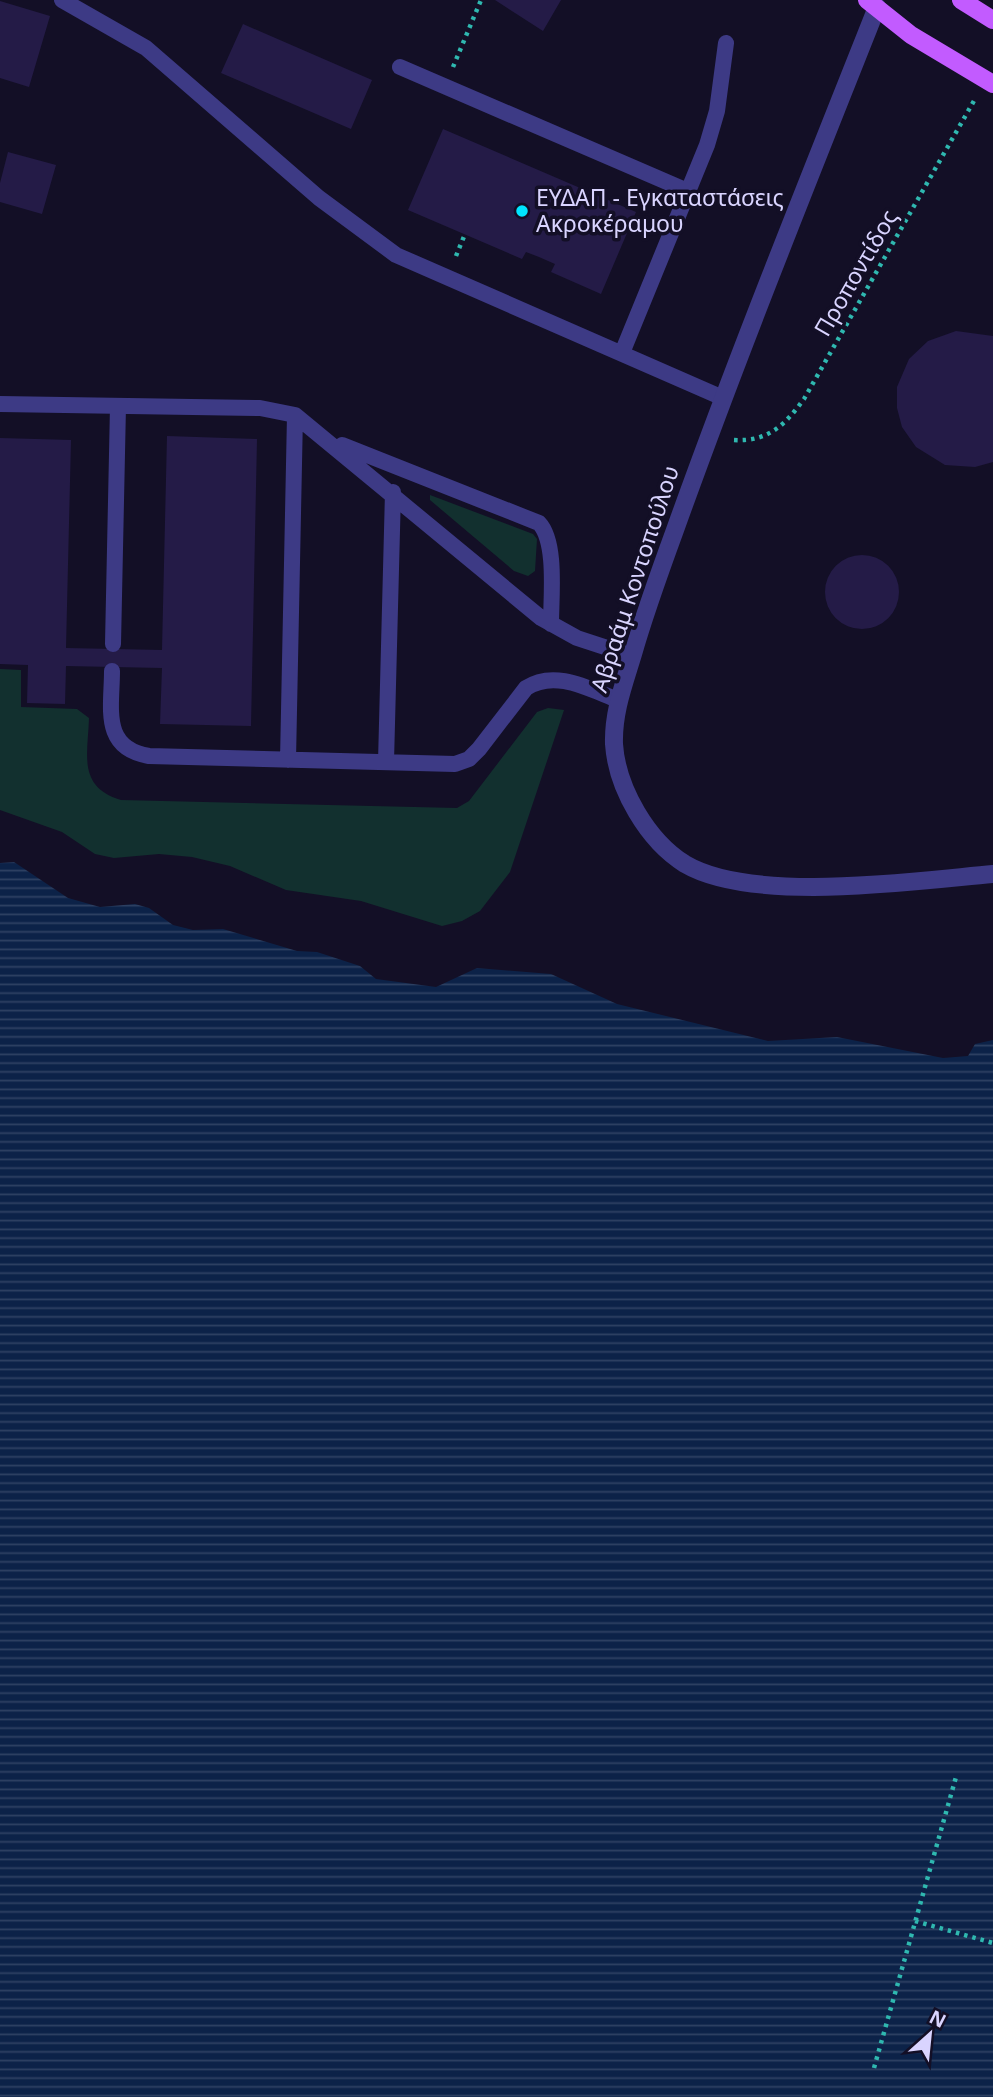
<svg xmlns="http://www.w3.org/2000/svg" width="993" height="2097" font-family="'Noto Sans',sans-serif">
<defs>
<pattern id="water-rules" width="6" height="5" patternUnits="userSpaceOnUse" patternTransform="scale(1.75)"><rect width="6" height="5" fill="#0c2248"/><path d="M0 2.5h6" fill="none" stroke="#2f4163"/></pattern>
</defs>
<rect width="100%" height="100%" fill="#130f26"/>
<!-- grass -->
<path fill="#12302f" d="M 430,495 L 533,534 L 537,539 L 535,571 L 528,576 L 514,571 L 430,500 Z
M 0,669 L 21,670 L 21,707 L 77,709 L 89,718 C 88,754 77,787 121,800 L 457,808 L 469,801 L 537,712 L 548,708 L 564,710 L 510,872 L 480,911 L 462,921 L 442,926 L 361,901 L 286,890 L 230,866 L 192,857 L 159,854 L 114,858 L 95,854 L 62,832 L 0,810 Z"/>
<!-- water -->
<path fill="url(#water-rules)" d="M 14,862 L 68,898 L 100,907 L 135,904 L 149,908 L 173,925 L 193,930 L 223,929 L 297,951 L 317,952 L 360,966 L 376,979 L 436,987 L 477,968 L 551,974 L 617,1004 L 768,1041 L 837,1037 L 943,1058 L 968,1056 L 975,1044 L 993,1040 L 993,2097 L 0,2097 L 0,863 Z"/>
<!-- building -->
<path fill="#241b47" d="M 495,0 L 561,0 L 543,31 Z
M 0,1 L 50,16 L 29,87 L 0,78 Z
M 243,24 L 372,80 L 351,129 L 221,73 Z
M 443,129 L 636,212 L 601,294 L 551,272 L 555,264 L 539,257 L 526,252 L 522,259 L 408,210 Z
M 8,152 L 56,165 L 42,214 L 0,202 L 0,183 Z
M 956,331 L 993,336 L 993,462 L 975,467 L 945,465 L 916,447 L 902,427 L 897,408 L 897,387 L 909,359 L 928,341 Z
M 167,436 L 257,439 L 251,726 L 160,724 L 162,668 L 66,666 L 65,704 L 27,703 L 28,665 L 0,664 L 0,438 L 71,440 L 66,648 L 162,650 Z
M825 592a37 37 0 1 1 74 0a37 37 0 1 1-74 0Z"/>
<g fill="none" stroke-linecap="round" stroke-linejoin="round">
<!-- path -->
<path stroke="#2fb8b0" stroke-width="4.5" stroke-dasharray="3.5 5" stroke-linecap="butt" d="M 453,67 L 481,0
M 456,256 L 465,234
M 734,440 C 768,442 785,425 804,399 L 975,99
M 915,1921 L 993,1943
M 874,2068 L 956,1777"/>
<!-- lane -->
<path stroke="#3d3a85" stroke-width="16" d="M 62,0 L 146,48 L 319,198 L 396,255 L 723,398
M 400,67 L 690,192
M 622,353 L 707,145 L 717,111 L 726,43
M 0,404 L 260,408 L 295,415 L 541,618 L 577,638 L 632,656
M 342,445 L 539,523 C 557,542 551,597 551,624
M 113,644 L 118,406
M 112,671 C 112,708 101,748 149,756 L 455,764 L 469,759 L 479,749 L 526,688 C 555,669 589,689 618,700
M 288,760 L 295,415
M 386,762 L 393,492"/>
<!-- street -->
<path stroke="#3d3a85" stroke-width="18" d="M 877,7 C 808,181 738,354 675,530 C 660,571 645,612 633,654 C 624,684 613,712 614,744 C 617,789 648,841 685,864 C 753,904 915,881 993,874"/>
<!-- primary -->
<path stroke="#c25bff" stroke-width="18" d="M 867,0 L 911,35 L 993,84
M 961,0 L 993,20"/>
</g>
<!-- markers -->
<circle fill="#00e5ff" stroke="#130f26" stroke-width="2.5" cx="522" cy="211" r="7"/>
<g text-anchor="middle" stroke-width="7" stroke-linejoin="round" paint-order="stroke">
<!-- poi labels -->
<g font-size="23" fill="#d9d4ff" stroke="#130f26" text-anchor="start">
<text x="536" y="206">ΕΥΔΑΠ - Εγκαταστάσεις<tspan x="536" dy="26">Ακροκέραμου</tspan></text>
</g>
<!-- street labels -->
<g font-size="23" fill="#d9d4ff" stroke="#130f26">
<text transform="translate(856 273) rotate(-60)" y="8">Προποντίδος</text>
<text transform="translate(635 579) rotate(-72)" y="8">Αβραάμ Κοντοπούλου</text>
</g>
</g>
<!-- north arrow -->
<g transform="translate(930 2034) rotate(27)" stroke="#130f26" stroke-width="5" paint-order="stroke">
<path d="M0-5L12 26L0 18L-12 26Z" fill="#d9d4ff"/>
<text y="-10" font-size="19" font-weight="bold" text-anchor="middle" fill="#d9d4ff">N</text>
</g>
</svg>
